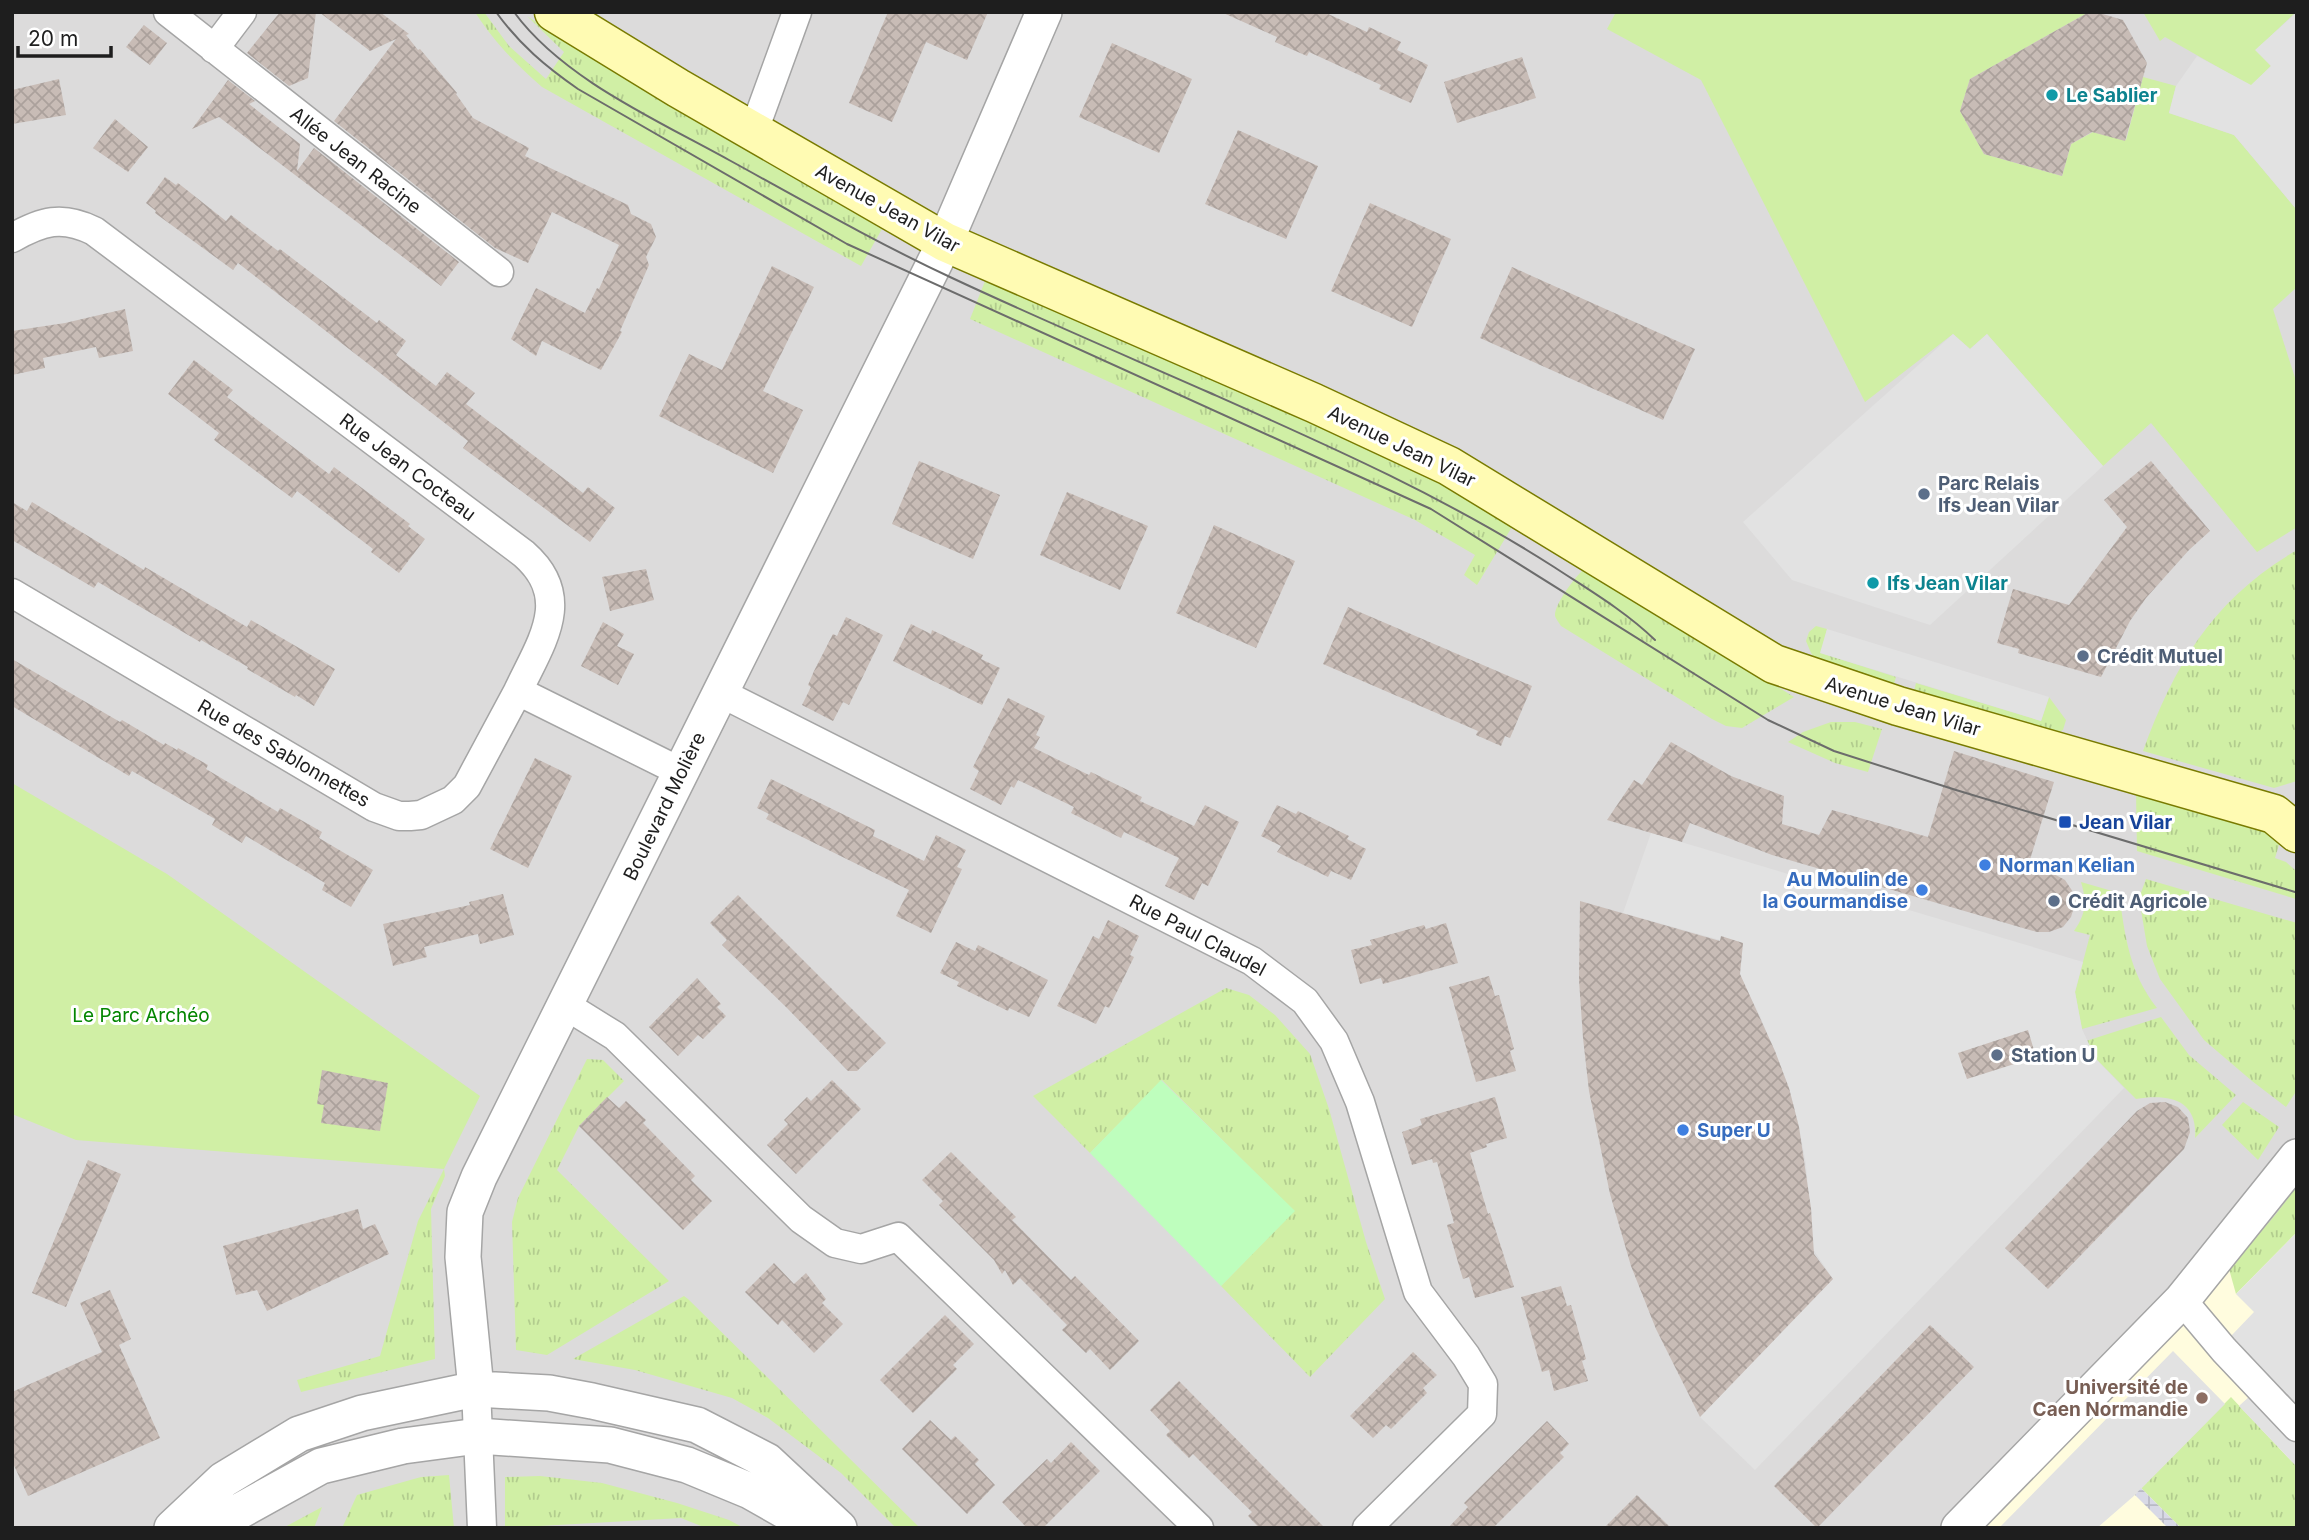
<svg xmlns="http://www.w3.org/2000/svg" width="2309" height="1540" font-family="Inter,sans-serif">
<defs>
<pattern id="grass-tufts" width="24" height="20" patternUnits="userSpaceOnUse" patternTransform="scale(1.75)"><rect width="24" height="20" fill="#d0efa5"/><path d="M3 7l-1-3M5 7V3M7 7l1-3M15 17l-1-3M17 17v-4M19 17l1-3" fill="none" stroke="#b2cc8e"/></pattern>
<pattern id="plaza-grid" width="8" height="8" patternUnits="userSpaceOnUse" patternTransform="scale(1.75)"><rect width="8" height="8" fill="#d8d9e6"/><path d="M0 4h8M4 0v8" fill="none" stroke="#b9bac5"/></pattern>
<pattern id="building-cross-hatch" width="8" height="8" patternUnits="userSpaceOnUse" patternTransform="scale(1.75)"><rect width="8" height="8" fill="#c8bcb6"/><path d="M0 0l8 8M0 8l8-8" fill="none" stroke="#aba19c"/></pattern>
</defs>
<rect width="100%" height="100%" fill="#f0ebe3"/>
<!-- residential -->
<path fill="#dcdbdb" d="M 12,12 L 2297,12 L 2297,1197 L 1984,1528 L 12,1528 Z"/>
<!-- education -->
<path fill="#fffcde" d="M 2297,1197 L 2297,1528 L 1984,1528 L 2229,1269 Z"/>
<!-- grass -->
<path fill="url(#grass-tufts)" d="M 475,12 L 484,12 L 509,46 L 546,79 L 564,52 L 527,16 L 569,44 L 882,229 L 861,266 L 542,87 C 516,64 494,42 475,12 Z
M 987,276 L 1389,456 L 1515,522 L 1477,585 L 1464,575 L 1475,555 L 1415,520 L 970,319 Z
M 2297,550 L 2297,781 L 2274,788 L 2143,751 C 2175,663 2214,598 2297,550 Z
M 1583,570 L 1591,570 L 1794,697 L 1742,728 L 1726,726 L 1712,719 L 1561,626 C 1559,623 1556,619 1555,616 C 1554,605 1575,577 1583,570 Z
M 1816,626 L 1827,629 L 1821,653 L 1896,677 L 1894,684 L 1817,661 L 1811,653 L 1806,641 L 1809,632 Z
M 1916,683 L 2041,721 L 2049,697 L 2066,720 L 2063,730 L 2055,734 L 1914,691 Z
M 1831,722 L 1855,722 L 1882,729 L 1868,772 L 1835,763 L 1788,742 L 1803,732 Z
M 2136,792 L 2282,835 L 2275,858 L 2286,862 L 2295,870 L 2296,899 L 2137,851 Z
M 2146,879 L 2297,923 L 2297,1090 L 2286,1107 L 2252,1081 L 2204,1040 L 2160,979 L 2147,946 L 2139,898 Z
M 2081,882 L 2119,893 C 2125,936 2129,972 2157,1008 L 2082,1029 L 2075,992 L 2090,935 L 2074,931 C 2086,914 2087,902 2081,882 Z
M 1226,988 L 1249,995 L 1275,1015 L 1310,1054 L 1329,1109 L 1366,1242 L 1385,1299 L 1310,1377 L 1221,1286 L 1294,1211 L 1162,1080 L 1090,1153 L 1033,1096 Z
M 2161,1017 L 2189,1055 L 2236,1095 L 2195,1138 C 2198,1098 2167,1094 2136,1099 L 2096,1059 L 2086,1041 Z
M 587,1059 L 603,1060 L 624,1081 L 579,1126 L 557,1170 L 669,1281 L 547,1355 L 516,1350 L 512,1222 L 518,1198 Z
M 2243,1102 L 2279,1127 L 2258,1160 L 2222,1125 Z
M 444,1169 L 445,1176 L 431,1209 L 435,1359 L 301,1392 L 297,1380 L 380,1356 L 418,1221 Z
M 2297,1186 L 2297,1232 L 2236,1294 L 2229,1269 L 2276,1214 Z
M 684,1296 L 688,1299 L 920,1528 L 896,1528 L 841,1473 L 768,1418 L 732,1398 L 635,1370 L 573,1359 Z
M 2231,1397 L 2297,1467 L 2297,1528 L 2181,1528 L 2141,1488 Z
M 449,1475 L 454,1528 L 342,1528 L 357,1495 L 421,1477 Z
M 540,1476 L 602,1483 L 677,1503 L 729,1520 L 744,1528 L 706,1528 L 681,1518 L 505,1528 L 505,1477 Z
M 322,1507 L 314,1528 L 283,1528 Z"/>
<!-- park -->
<path fill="#befebd" d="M 1161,1080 L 1295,1211 L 1221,1286 L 1090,1153 Z"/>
<!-- garden -->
<path fill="#d0efa5" d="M 1616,12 L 2089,12 L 1970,79 L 1960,111 L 1984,154 L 2062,176 L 2071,144 L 2093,132 L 2126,140 L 2143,77 L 2176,86 L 2169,113 L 2234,135 L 2297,210 L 2297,287 L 2273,309 L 2297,384 L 2297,527 L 2257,552 L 2151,423 L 2103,466 L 1987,334 L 1970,349 L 1953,334 L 1865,402 L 1701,80 L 1607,29 Z
M 2143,12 L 2296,12 L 2256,50 L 2271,66 L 2251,86 L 2165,37 L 2160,41 Z
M 12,783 L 167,874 L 480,1096 L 444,1169 L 76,1140 L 12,1114 Z"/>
<!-- parking -->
<path fill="#e2e2e2" d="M 2297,12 L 2297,210 L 2234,135 L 2169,113 L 2176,86 L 2197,56 L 2251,85 L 2271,66 L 2255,50 Z
M 1953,334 L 1970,349 L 1987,334 L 2103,466 L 1930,625 L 1792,580 L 1743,522 Z
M 1827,629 L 2049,697 L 2041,721 L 1820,653 Z
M 1651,833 L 2083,962 L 2075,992 L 2082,1029 L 2096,1059 L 2124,1088 L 1755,1470 L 1700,1417 L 1833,1279 L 1813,1249 L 1806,1164 L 1799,1127 L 1789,1088 L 1760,1016 L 1739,974 L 1743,943 L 1721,937 L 1720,940 L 1623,913 Z
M 2297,1232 L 2297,1406 L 2231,1336 L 2254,1312 L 2236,1294 Z
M 2173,1351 L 2225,1404 L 2135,1495 L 2097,1528 L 1999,1528 Z
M 2251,1395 L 2297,1445 L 2297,1467 L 2239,1406 Z"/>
<!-- plaza -->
<path fill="url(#plaza-grid)" d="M 2141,1488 L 2181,1528 L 2168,1528 L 2135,1495 Z"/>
<!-- building -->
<path fill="url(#building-cross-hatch)" d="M 280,12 L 316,12 L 308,78 L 289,86 L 247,53 Z
M 319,12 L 380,12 L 409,34 L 406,35 L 418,50 L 420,49 L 457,93 L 456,94 L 473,118 L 529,148 L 525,156 L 628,205 L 631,214 L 651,224 L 656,237 L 646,257 L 649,265 L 620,331 L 622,332 L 601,370 L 542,341 L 536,356 L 511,339 L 536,288 L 585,313 L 597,288 L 599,289 L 619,245 L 552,212 L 528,263 L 495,248 L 334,121 L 396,39 L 370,51 Z
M 888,12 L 988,12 L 967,60 L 926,42 L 892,122 L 849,103 Z
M 1221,12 L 1324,12 L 1367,32 L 1369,27 L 1401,42 L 1397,50 L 1428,65 L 1411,103 L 1379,89 L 1381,85 L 1309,52 L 1307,56 L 1275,42 L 1277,37 Z
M 2089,12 L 2096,12 L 2123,20 L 2147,63 L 2125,141 L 2092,132 L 2071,144 L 2062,176 L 1984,154 L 1960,111 L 1970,79 Z
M 144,25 L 167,43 L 150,65 L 126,47 Z
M 1112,43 L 1192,79 L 1159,153 L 1079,117 Z
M 1522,57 L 1536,98 L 1457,123 L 1444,82 Z
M 59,79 L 66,115 L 12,124 L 12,90 Z
M 228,80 L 255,101 L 249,104 L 300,144 L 297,171 L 314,148 L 459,262 L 441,286 L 219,117 L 192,129 Z
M 115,119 L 148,147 L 128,172 L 93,148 Z
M 1238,130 L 1318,166 L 1286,239 L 1205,204 Z
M 165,177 L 176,185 L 178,183 L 226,221 L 231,215 L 278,251 L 280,249 L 377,323 L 379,320 L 406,341 L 396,355 L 436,386 L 447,372 L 475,393 L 466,404 L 583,493 L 588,487 L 615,508 L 590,542 L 463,448 L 468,441 L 238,263 L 233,270 L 155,213 L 156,211 L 146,203 Z
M 1370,203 L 1451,239 L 1412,327 L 1331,291 Z
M 772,266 L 814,287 L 763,391 L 803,410 L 773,473 L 659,416 L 689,354 L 722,370 Z
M 1512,267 L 1695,349 L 1663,420 L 1480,338 Z
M 125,309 L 133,351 L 99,358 L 96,347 L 43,358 L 45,368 L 12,375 L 12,331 L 65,323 Z
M 194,360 L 233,390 L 227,397 L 329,474 L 334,467 L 410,524 L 408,526 L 425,539 L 399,573 L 371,552 L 373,549 L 297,491 L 292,498 L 214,440 L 219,433 L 168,394 Z
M 919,461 L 1000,495 L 973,559 L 892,524 Z
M 2151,461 L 2210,531 L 2189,550 L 2146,598 L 2130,621 L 2101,677 L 2018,653 L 2019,649 L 1997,643 L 2013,589 L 2069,605 L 2127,527 L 2104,500 Z
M 1067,492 L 1148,526 L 1120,590 L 1040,555 Z
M 12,502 L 27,511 L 32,502 L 144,570 L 145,567 L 247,627 L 251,620 L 335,669 L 314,706 L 296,695 L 295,697 L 247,669 L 248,667 L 201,640 L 200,642 L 98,582 L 94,588 L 12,540 Z
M 1214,525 L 1295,561 L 1256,648 L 1176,613 Z
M 646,569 L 654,600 L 610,611 L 602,577 Z
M 1348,607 L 1532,686 L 1510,738 L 1505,736 L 1501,746 L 1476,735 L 1478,731 L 1323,664 Z
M 846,617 L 883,635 L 849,705 L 843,702 L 833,721 L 802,705 L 811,687 L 808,685 L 814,671 L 833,634 L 837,636 Z
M 603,622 L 624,634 L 617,646 L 634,654 L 618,685 L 581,666 Z
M 911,624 L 931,634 L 932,630 L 983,655 L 981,659 L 1000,668 L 982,705 L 893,661 Z
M 12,659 L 120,722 L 122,720 L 164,745 L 165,743 L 177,750 L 178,748 L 208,765 L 206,769 L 278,812 L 280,808 L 322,832 L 319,838 L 373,870 L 351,907 L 322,890 L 325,883 L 246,836 L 242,843 L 212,825 L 215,819 L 132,771 L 129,776 L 12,706 Z
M 1008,698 L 1045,716 L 1036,735 L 1040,737 L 1034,748 L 1089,775 L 1091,772 L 1142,797 L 1140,801 L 1194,826 L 1205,805 L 1239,822 L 1208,886 L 1202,883 L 1194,900 L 1165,886 L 1179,858 L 1124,832 L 1121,838 L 1071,813 L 1074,807 L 1018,780 L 1014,788 L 1011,786 L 1001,805 L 970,789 L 979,771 L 973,767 Z
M 1671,742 L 1731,776 L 1784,796 L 1782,824 L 1819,835 L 1832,810 L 1928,837 L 1954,751 L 2054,782 L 2028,866 L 2054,874 L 2065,880 L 2073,892 L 2075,904 L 2071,917 L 2063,927 L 2049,932 L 2037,932 L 1772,855 L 1690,823 L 1682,842 L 1607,820 L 1634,780 L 1642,785 Z
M 535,758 L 572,776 L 528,868 L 490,849 Z
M 771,779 L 875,830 L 873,836 L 924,861 L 936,835 L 966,850 L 957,867 L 962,869 L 931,933 L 896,916 L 909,890 L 766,819 L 769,814 L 757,808 Z
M 1277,805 L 1296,814 L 1298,811 L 1349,836 L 1347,839 L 1366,849 L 1351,880 L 1331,871 L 1328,877 L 1277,852 L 1281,846 L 1261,836 Z
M 503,894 L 514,935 L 480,944 L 478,934 L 424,947 L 427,957 L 393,966 L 383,924 L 470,905 L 469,902 Z
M 738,895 L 886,1043 L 857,1071 L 848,1071 L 787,1008 L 722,945 L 727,940 L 710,923 Z
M 1580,901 L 1720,941 L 1721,936 L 1743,943 L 1740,974 L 1775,1051 L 1789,1088 L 1799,1127 L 1811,1208 L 1814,1254 L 1833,1279 L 1700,1417 L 1656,1329 L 1631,1266 L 1610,1194 L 1589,1091 L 1583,1038 L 1579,980 Z
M 1108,920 L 1139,936 L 1130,955 L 1134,957 L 1109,1008 L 1105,1006 L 1096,1024 L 1057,1006 L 1093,936 L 1099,939 Z
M 1446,923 L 1458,963 L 1383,984 L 1381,978 L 1360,984 L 1351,950 L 1372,945 L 1370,940 L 1424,925 L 1426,929 Z
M 956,942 L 975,951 L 978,945 L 1048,980 L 1029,1017 L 1009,1008 L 1008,1011 L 957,986 L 959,982 L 940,973 Z
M 1489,976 L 1495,996 L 1499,995 L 1514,1049 L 1510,1051 L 1516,1071 L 1476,1082 L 1449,987 Z
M 697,978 L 721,1004 L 717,1007 L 726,1016 L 703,1039 L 698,1035 L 678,1056 L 649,1027 Z
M 2028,1030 L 2036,1057 L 1967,1079 L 1958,1053 Z
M 322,1070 L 388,1083 L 380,1131 L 321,1123 L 324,1105 L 317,1104 Z
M 832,1080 L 861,1109 L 796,1174 L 767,1145 L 788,1124 L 784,1120 L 807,1097 L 811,1101 Z
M 607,1097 L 619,1108 L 626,1101 L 646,1120 L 643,1123 L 695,1176 L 691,1180 L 712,1201 L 683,1230 L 579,1126 Z
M 1495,1097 L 1507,1138 L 1486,1144 L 1487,1147 L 1470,1153 L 1488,1214 L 1490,1213 L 1514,1287 L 1475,1298 L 1469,1277 L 1463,1279 L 1447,1225 L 1454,1223 L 1437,1162 L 1433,1163 L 1432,1159 L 1412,1165 L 1402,1132 L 1422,1125 L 1420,1119 Z
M 2165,1102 L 2178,1107 L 2188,1118 L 2190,1132 L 2184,1149 L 2048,1289 L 2005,1248 L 2137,1111 L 2150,1103 Z
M 951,1152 L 1016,1217 L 1012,1220 L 1071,1280 L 1075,1276 L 1139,1341 L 1110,1370 L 1090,1349 L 1086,1353 L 1062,1330 L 1067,1325 L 1020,1278 L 1013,1285 L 1005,1270 L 1002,1274 L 994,1260 L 939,1205 L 943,1201 L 922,1180 Z
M 88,1160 L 121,1174 L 66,1307 L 32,1293 Z
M 358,1209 L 363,1229 L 375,1224 L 389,1254 L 267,1311 L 257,1290 L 236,1295 L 223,1246 Z
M 774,1263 L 794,1284 L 806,1273 L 826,1299 L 822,1303 L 843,1324 L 814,1353 L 782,1320 L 778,1325 L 745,1292 Z
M 1561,1286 L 1567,1306 L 1571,1305 L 1580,1337 L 1586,1359 L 1582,1361 L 1588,1381 L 1554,1391 L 1549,1370 L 1542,1372 L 1521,1297 Z
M 110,1290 L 131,1339 L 119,1345 L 160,1438 L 28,1496 L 12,1461 L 12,1392 L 102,1352 L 80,1303 Z
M 945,1315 L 974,1344 L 953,1365 L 957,1369 L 913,1413 L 880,1380 Z
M 1930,1325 L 1974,1367 L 1817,1528 L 1774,1486 Z
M 1413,1352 L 1437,1375 L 1423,1388 L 1427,1393 L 1391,1429 L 1386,1425 L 1373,1438 L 1350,1416 Z
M 1179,1381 L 1260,1463 L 1325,1528 L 1259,1528 L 1248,1516 L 1252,1512 L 1214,1475 L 1193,1454 L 1189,1458 L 1166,1435 L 1170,1431 L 1150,1410 Z
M 930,1420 L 951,1440 L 955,1436 L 979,1460 L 975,1464 L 995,1485 L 967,1514 L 902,1449 Z
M 1547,1421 L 1569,1444 L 1560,1453 L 1564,1457 L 1493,1528 L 1448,1528 L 1468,1507 L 1464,1503 Z
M 1071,1442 L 1100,1471 L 1043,1528 L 1027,1528 L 1002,1502 L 1047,1459 L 1051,1463 Z
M 1637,1495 L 1671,1528 L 1604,1528 Z"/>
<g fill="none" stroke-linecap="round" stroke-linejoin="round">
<defs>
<path id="minor" d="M 168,12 L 499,272
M 214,49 L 242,12
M 753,133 L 797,12
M 12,238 C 42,221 62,215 94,231 L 524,554 C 574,598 541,642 518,691 L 681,772
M 12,593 L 374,807 L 399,816 L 410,816 L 421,815 L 453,800 L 467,786 L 518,691
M 721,693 L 1252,961 L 1305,1001 L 1334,1041 L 1360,1102 L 1418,1292 L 1466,1356 L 1483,1384 L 1482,1414 L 1367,1528
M 565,1005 L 615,1036 L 801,1219 L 835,1243 L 861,1249 L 898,1237 L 1199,1528
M 2182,1300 L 2224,1350 L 2297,1427
M 476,1389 L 482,1528"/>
<path id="tertiary" d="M 476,1389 L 463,1257 L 465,1212 L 479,1177 L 945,242 L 1044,12
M 172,1528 L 223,1480 L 299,1434 L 362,1413 L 476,1389 L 549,1393 L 592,1401 L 697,1425 L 767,1461 L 839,1528
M 209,1528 L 321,1466 L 403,1446 L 478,1436 L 610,1445 L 687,1465 L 750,1491 L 815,1528
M 1959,1528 L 2182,1300 L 2297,1157"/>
<path id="secondary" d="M 554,12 L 678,88 L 945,242 L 1314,403 L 1449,466 L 1774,664 L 1898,706 L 2274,814 L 2297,833"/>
</defs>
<!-- minor casing -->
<use href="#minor" stroke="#a5a5a5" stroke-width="31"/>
<!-- tertiary casing -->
<use href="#tertiary" stroke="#a5a5a5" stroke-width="38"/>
<!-- secondary casing -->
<use href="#secondary" stroke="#797b00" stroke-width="41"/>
<!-- minor -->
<use href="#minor" stroke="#fff" stroke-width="28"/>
<!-- tertiary -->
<use href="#tertiary" stroke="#fff" stroke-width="35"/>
<!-- secondary -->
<use href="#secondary" stroke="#fffbb3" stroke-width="38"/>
<!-- tram -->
<path stroke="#6c6c6c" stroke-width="2" d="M 496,12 C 520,45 545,66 578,89 L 847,244 L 1431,509 L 1768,720 L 1834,751 L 1956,790 L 2295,892
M 514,12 C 563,79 657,120 729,160 C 802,200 875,242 950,277 C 1035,317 1122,354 1208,392 C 1327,445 1445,497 1554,567 C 1589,590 1625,611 1655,640"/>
</g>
<!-- markers -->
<g fill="#0f9aa8" stroke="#fff" stroke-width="2.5">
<circle cx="2052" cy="95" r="7"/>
<circle cx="1873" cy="583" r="7"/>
</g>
<g fill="#5c6f8a" stroke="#fff" stroke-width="2.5">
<circle cx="1924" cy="494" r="7"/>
<circle cx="2083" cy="656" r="7"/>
<circle cx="2054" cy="901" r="7"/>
<circle cx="1997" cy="1055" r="7"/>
</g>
<rect fill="#1a4fb4" stroke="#fff" stroke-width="2.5" x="2058" y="815" width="14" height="14" rx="3.5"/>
<g fill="#3f7fe0" stroke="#fff" stroke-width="2.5">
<circle cx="1985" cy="865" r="7"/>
<circle cx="1922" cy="890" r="7"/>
<circle cx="1683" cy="1130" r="7"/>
</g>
<circle fill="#8d6e63" stroke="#fff" stroke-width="2.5" cx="2202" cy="1398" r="7"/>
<g text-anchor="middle" stroke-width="6" stroke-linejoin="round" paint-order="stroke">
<!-- culture labels -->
<g font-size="19" font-weight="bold" fill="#0d838f" stroke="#fff" text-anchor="start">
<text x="2066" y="102">Le Sablier</text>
<text x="1887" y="590">Ifs Jean Vilar</text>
</g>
<!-- street labels -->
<g font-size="19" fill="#1e1e1e" stroke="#fff">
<text transform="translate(356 160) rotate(38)" y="7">Allée Jean Racine</text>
<text transform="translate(888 208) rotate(29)" y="7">Avenue Jean Vilar</text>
<text transform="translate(1402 446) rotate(26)" y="7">Avenue Jean Vilar</text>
<text transform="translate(408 467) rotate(37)" y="7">Rue Jean Cocteau</text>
<text transform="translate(1903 706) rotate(17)" y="7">Avenue Jean Vilar</text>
<text transform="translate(284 753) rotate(30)" y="7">Rue des Sablonnettes</text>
<text transform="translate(664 806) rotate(-64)" y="7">Boulevard Molière</text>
<text transform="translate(1198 935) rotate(28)" y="7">Rue Paul Claudel</text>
</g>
<!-- service labels -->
<g font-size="19" font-weight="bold" fill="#4e5e75" stroke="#fff" text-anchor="start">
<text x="1938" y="490">Parc Relais<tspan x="1938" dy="22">Ifs Jean Vilar</tspan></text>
<text x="2097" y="663">Crédit Mutuel</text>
<text x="2068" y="908">Crédit Agricole</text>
<text x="2011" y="1062">Station U</text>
</g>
<!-- transit labels -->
<g font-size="19" font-weight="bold" fill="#164399" stroke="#fff" text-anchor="start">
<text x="2079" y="829">Jean Vilar</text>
</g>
<!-- shop labels -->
<g font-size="19" font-weight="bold" fill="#366cbe" stroke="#fff" text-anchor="start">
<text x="1999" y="872">Norman Kelian</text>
<text x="1908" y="886" text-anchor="end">Au Moulin de<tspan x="1908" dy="22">la Gourmandise</tspan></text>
<text x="1697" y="1137">Super U</text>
</g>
<!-- park labels -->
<g font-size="19" fill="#048602" stroke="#fff">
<text x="141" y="1022">Le Parc Archéo</text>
</g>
<!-- education labels -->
<g font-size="19" font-weight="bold" fill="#785e54" stroke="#fff" text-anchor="end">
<text x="2188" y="1394">Université de<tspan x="2188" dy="22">Caen Normandie</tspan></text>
</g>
</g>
<!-- border -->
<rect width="2309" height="1540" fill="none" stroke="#1e1e1e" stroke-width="28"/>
<!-- scale -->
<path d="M18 46v10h93v-10" fill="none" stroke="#1e1e1e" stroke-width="3.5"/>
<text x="28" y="46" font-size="21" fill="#1e1e1e" stroke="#ffffff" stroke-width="5" paint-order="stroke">20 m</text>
</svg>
